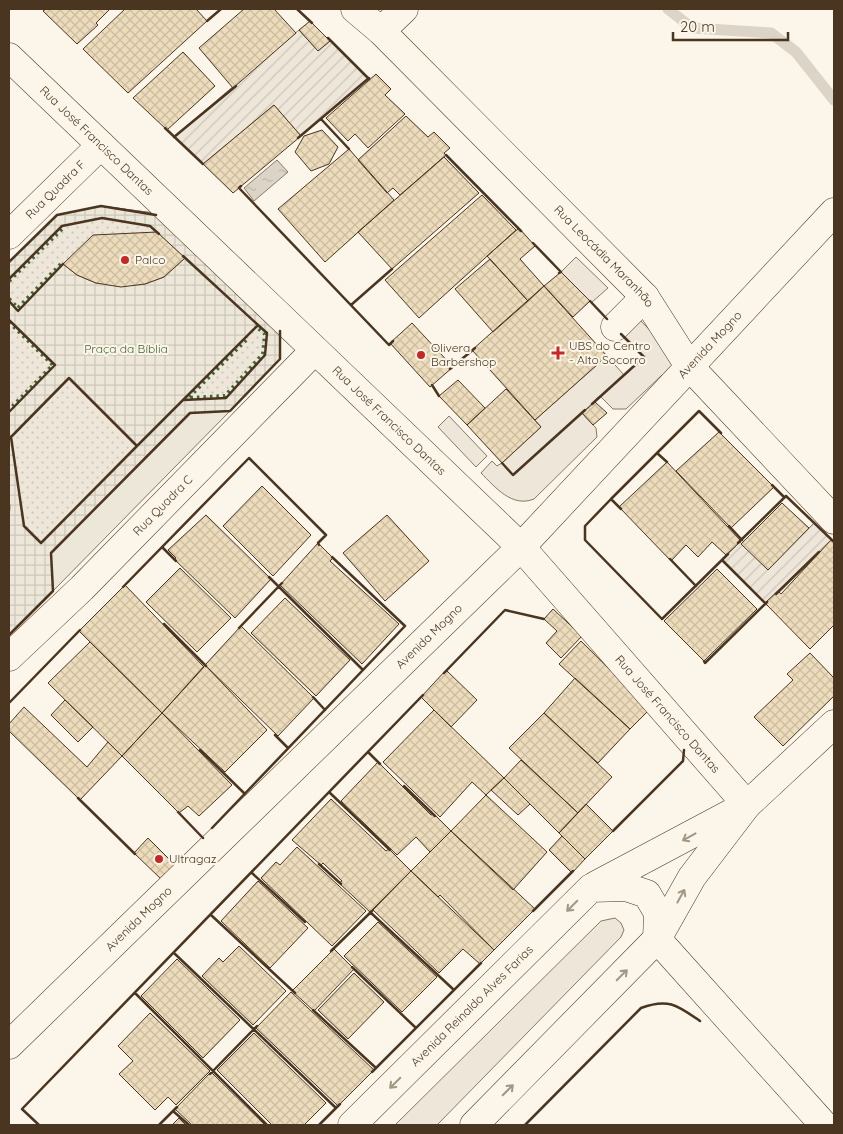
<svg xmlns="http://www.w3.org/2000/svg" width="843" height="1134" font-family="Quicksand,sans-serif">
<defs>
<pattern id="park-dots" width="8" height="8" patternUnits="userSpaceOnUse" patternTransform="scale(1.25)"><rect width="8" height="8" fill="#ede6d9"/><path d="M2 2h.1M6 6h.1" fill="none" stroke="#cdc6ba" stroke-width="1.8" stroke-linecap="round"/></pattern>
<pattern id="garden-furrows" width="10" height="10" patternUnits="userSpaceOnUse" patternTransform="scale(1.25)"><rect width="10" height="10" fill="#ede6d9"/><path d="M-1 1l2-2M0 10L10 0M9 11l2-2" fill="none" stroke="#cdc6ba"/></pattern>
<pattern id="plaza-grid" width="8" height="8" patternUnits="userSpaceOnUse" patternTransform="scale(1.25)"><rect width="8" height="8" fill="#ede7d9"/><path d="M0 4h8M4 0v8" fill="none" stroke="#cdc7ba"/></pattern>
<pattern id="water-ripples" width="26" height="14" patternUnits="userSpaceOnUse" patternTransform="scale(1.25)"><rect width="26" height="14" fill="#dcd4c6"/><path d="M2 4q2-2 4 0t4 0M15 11q2-2 4 0t4 0" fill="none" stroke="#beb7aa"/></pattern>
<pattern id="building-cross-hatch" width="8" height="8" patternUnits="userSpaceOnUse" patternTransform="scale(1.25)"><rect width="8" height="8" fill="#ecdcbc"/><path d="M0 0l8 8M0 8l8-8" fill="none" stroke="#ccbda1"/></pattern>
</defs>
<rect width="100%" height="100%" fill="#fbf6e9"/>
<!-- grass -->
<path fill="#ede6d9" stroke="#887966" d="M 576,257 L 608,288 L 591,303 L 561,272 Z
M 638,318 L 678,359 L 667,378 L 662,375 L 626,409 L 613,409 L 600,396 L 582,413 L 596,428 L 597,437 L 534,499 C 512,508 495,487 481,473 L 492,461 L 497,466 L 502,463 L 541,427 L 535,420 L 607,356 L 624,375 L 644,357 L 621,334 Z
M 449,416 L 487,456 L 476,467 L 438,427 Z
M 615,918 L 621,923 L 624,930 L 621,937 L 437,1125 L 395,1125 L 601,921 Z"/>
<!-- park -->
<path fill="url(#park-dots)" stroke="#887966" d="M 101,206 L 154,213 L 280,331 L 280,359 L 9,635 L 9,262 L 57,215 Z"/>
<!-- garden -->
<path fill="url(#garden-furrows)" stroke="#887966" d="M 299,30 L 318,51 L 330,41 L 369,78 L 301,136 L 274,105 L 203,164 L 174,137 Z
M 814,523 L 831,540 L 765,603 L 722,560 L 740,542 L 768,569 Z"/>
<!-- parking -->
<path fill="#ede7d9" stroke="#887966" d="M 230,411 L 53,591 L 51,553 L 190,413 Z"/>
<!-- plaza -->
<path fill="url(#plaza-grid)" stroke="#887966" fill-rule="evenodd" d="M 101,206 L 154,213 L 280,331 L 280,359 L 230,411 L 190,413 L 51,552 L 53,591 L 9,635 L 9,412 L 55,365 L 9,320 L 9,301 L 18,311 L 63,264 L 77,275 L 96,283 L 145,284 L 164,277 L 185,258 L 150,226 L 102,218 L 62,226 L 9,279 L 9,262 L 57,215 ZM 258,325 L 267,333 L 265,355 L 226,398 L 183,400 ZM 69,378 L 137,446 L 41,542 L 24,526 L 11,437 Z"/>
<!-- water -->
<path fill="url(#water-ripples)" stroke="#887966" d="M 277,160 L 288,172 L 254,201 L 244,188 Z"/>
<g fill="none" stroke-linecap="round" stroke-linejoin="round">
<!-- stream -->
<path stroke="#dcd4c6" stroke-width="11" d="M 668,9 L 692,28 L 771,33 L 796,52 L 834,100"/>
</g>
<!-- building -->
<path fill="url(#building-cross-hatch)" stroke="#4a3520" d="M 46,9 L 110,9 L 96,23 L 98,25 L 77,44 L 43,11 Z
M 125,9 L 196,9 L 207,21 L 128,93 L 83,49 Z
M 244,9 L 274,9 L 296,33 L 233,88 L 199,48 Z
M 310,21 L 330,41 L 318,51 L 299,30 Z
M 183,52 L 215,86 L 167,130 L 133,98 Z
M 376,74 L 391,89 L 385,95 L 405,114 L 368,148 L 355,134 L 348,141 L 326,118 Z
M 274,105 L 301,136 L 233,193 L 203,164 Z
M 406,116 L 428,137 L 434,132 L 450,148 L 444,153 L 446,155 L 400,195 L 393,188 L 387,193 L 358,160 Z
M 322,130 L 338,147 L 329,164 L 311,171 L 295,152 L 304,136 Z
M 349,149 L 394,200 L 325,262 L 278,209 Z
M 444,157 L 479,193 L 392,269 L 358,232 Z
M 482,195 L 516,230 L 419,318 L 385,280 Z
M 519,228 L 535,246 L 520,259 L 544,286 L 528,301 L 487,256 Z
M 157,232 L 185,258 L 164,277 L 145,284 L 121,287 L 96,283 L 77,275 L 63,264 L 93,235 Z
M 490,259 L 528,301 L 493,332 L 455,289 Z
M 561,272 L 590,301 L 573,317 L 544,286 Z
M 544,286 L 607,356 L 535,420 L 472,350 Z
M 412,323 L 453,367 L 430,387 L 390,343 Z
M 458,380 L 485,408 L 467,425 L 439,396 Z
M 506,389 L 541,427 L 502,463 L 467,425 Z
M 595,402 L 607,413 L 593,425 L 582,413 Z
M 719,432 L 774,487 L 731,528 L 676,471 Z
M 667,462 L 741,541 L 726,555 L 712,542 L 698,557 L 686,545 L 671,561 L 619,507 Z
M 262,486 L 311,535 L 273,576 L 223,526 Z
M 782,503 L 809,528 L 768,570 L 741,544 Z
M 206,515 L 271,579 L 235,618 L 174,559 L 176,558 L 168,550 Z
M 387,515 L 429,561 L 385,601 L 343,553 Z
M 831,540 L 834,543 L 834,625 L 810,649 L 765,603 L 778,591 L 781,594 Z
M 318,543 L 333,558 L 330,561 L 399,624 L 362,664 L 280,585 Z
M 180,568 L 231,618 L 197,652 L 146,602 Z
M 717,569 L 757,609 L 704,661 L 664,621 Z
M 125,585 L 204,667 L 162,713 L 79,631 Z
M 285,598 L 350,660 L 316,696 L 251,633 Z
M 553,609 L 582,636 L 561,658 L 546,643 L 557,631 L 544,619 Z
M 241,626 L 314,698 L 278,736 L 205,665 Z
M 581,641 L 650,709 L 630,729 L 559,664 Z
M 90,642 L 162,713 L 122,756 L 48,683 Z
M 810,653 L 834,678 L 834,696 L 783,746 L 754,717 L 793,680 L 787,674 Z
M 205,665 L 267,730 L 225,772 L 162,713 Z
M 446,670 L 477,700 L 451,727 L 421,697 Z
M 575,678 L 630,729 L 598,763 L 544,713 Z
M 65,700 L 93,727 L 78,742 L 51,715 Z
M 24,707 L 87,767 L 108,742 L 122,756 L 80,800 L 9,731 L 9,724 Z
M 434,710 L 504,778 L 486,795 L 472,782 L 440,817 L 383,762 Z
M 162,713 L 232,785 L 199,816 L 188,806 L 179,813 L 122,756 Z
M 544,713 L 612,777 L 578,813 L 509,748 Z
M 521,760 L 578,813 L 559,833 L 504,778 Z
M 378,762 L 431,815 L 434,814 L 451,831 L 430,852 L 416,837 L 397,855 L 341,801 Z
M 504,778 L 530,804 L 518,815 L 491,790 Z
M 486,795 L 547,852 L 513,890 L 451,831 Z
M 331,799 L 386,851 L 389,849 L 411,871 L 370,912 L 339,883 L 342,881 L 323,863 L 321,865 L 292,840 Z
M 586,804 L 613,831 L 585,859 L 559,833 Z
M 451,831 L 535,909 L 494,950 L 440,895 L 438,897 L 411,871 Z
M 562,836 L 585,859 L 572,873 L 549,850 Z
M 148,838 L 176,866 L 162,880 L 134,853 Z
M 297,847 L 366,911 L 332,946 L 261,878 L 276,862 L 280,865 Z
M 411,871 L 494,950 L 480,964 L 463,949 L 439,973 L 373,910 Z
M 258,881 L 308,928 L 270,968 L 221,921 Z
M 378,922 L 437,977 L 402,1012 L 344,956 Z
M 239,946 L 286,991 L 253,1025 L 202,976 L 219,958 L 223,962 Z
M 334,949 L 354,969 L 314,1011 L 292,991 Z
M 177,959 L 240,1020 L 203,1058 L 141,996 Z
M 354,973 L 384,1002 L 348,1039 L 318,1010 Z
M 291,992 L 374,1070 L 338,1106 L 256,1028 Z
M 150,1013 L 210,1071 L 176,1105 L 168,1097 L 155,1110 L 119,1074 L 133,1061 L 118,1046 Z
M 254,1033 L 326,1103 L 304,1125 L 272,1125 L 217,1070 Z
M 211,1072 L 265,1125 L 192,1125 L 175,1109 Z
M 179,1118 L 186,1125 L 172,1125 Z"/>
<g fill="none" stroke-linecap="round" stroke-linejoin="round">
<defs>
<g id="minor">
<path id="s1" d="M 355,9 L 381,31 L 645,297 L 689,366 L 834,520"/>
<path d="M 381,31 L 404,9"/>
<path id="s2" d="M 9,57 L 521,547 L 747,805"/>
<path id="s3" d="M 9,235 L 101,145"/>
<path d="M 615,327 L 645,297"/>
<path id="s4" d="M 9,657 L 82,588 L 315,350"/>
<path d="M 596,885 L 737,810"/>
<path id="s5" d="M 9,1045 L 521,547 L 834,212"/>
<path id="s6" d="M 352,1125 L 591,888 L 626,887 L 647,894 L 658,913 L 657,939 L 474,1125"/>
<path d="M 824,1125 L 657,939 L 692,877 L 747,805 L 834,724"/>
</g>
</defs>
<!-- minor casing -->
<use href="#minor" stroke="#4a3520" stroke-width="29"/>
<!-- minor -->
<use href="#minor" stroke="#fbf6e9" stroke-width="28"/>
<!-- hedge -->
<path stroke="#436837" stroke-width="4" stroke-dasharray="2.5 4" stroke-linecap="butt" d="M 9,281 L 63,228
M 9,299 L 18,308 L 61,264
M 9,322 L 53,365 L 9,410
M 246,340 L 188,398 L 225,396 L 263,354 L 265,334 L 258,328"/>
<!-- wall -->
<path stroke="#4a3520" stroke-width="2.5" d="M 297,9 L 312,23
M 207,21 L 221,9
M 328,38 L 369,79
M 321,119 L 349,149
M 165,128 L 203,164
M 174,137 L 236,86
M 298,138 L 369,78
M 446,155 L 521,231
M 241,186 L 239,188 L 389,345 L 393,341
M 533,243 L 561,272 L 559,273
M 183,256 L 258,325
M 9,262 L 57,215 L 101,206 L 156,215
M 9,279 L 62,226 L 102,218 L 150,226 L 159,234
M 9,301 L 18,311 L 63,264
M 590,301 L 607,319
M 351,305 L 392,269
M 9,320 L 55,365 L 9,412
M 450,369 L 475,348
M 69,378 L 137,446 L 41,543 L 24,526 L 11,437 Z
M 432,385 L 439,396
M 592,404 L 644,357 L 621,334
M 137,446 L 258,325 L 267,333 L 265,355 L 226,398 L 183,400
M 657,453 L 667,462
M 502,463 L 513,475 L 585,410
M 772,485 L 784,497
M 786,496 L 833,541
M 611,499 L 585,526 L 585,540 L 662,619
M 9,505 L 9,510
M 621,509 L 611,499 L 699,411 L 721,433
M 729,526 L 742,540
M 738,543 L 786,496
M 162,547 L 176,561
M 670,559 L 696,586
M 722,560 L 766,604
M 269,577 L 363,670
M 123,587 L 249,458 L 326,535 L 318,543 L 319,545
M 776,594 L 819,552
M 662,619 L 728,554
M 164,624 L 206,666
M 239,628 L 282,583
M 9,635 L 53,591 L 51,553 L 190,413 L 230,411 L 280,359 L 280,331
M 704,661 L 705,663 L 767,602
M 444,673 L 505,610 L 544,619
M 313,697 L 325,710
M 9,703 L 80,630
M 275,735 L 288,748
M 200,750 L 245,794
M 368,752 L 380,764
M 404,786 L 435,816
M 329,792 L 390,850
M 78,798 L 135,854
M 178,812 L 203,838
M 212,828 L 405,626 L 332,557
M 613,831 L 683,761 L 684,750
M 319,864 L 341,884
M 252,873 L 305,922
M 533,911 L 573,871
M 370,912 L 454,990
M 211,915 L 295,993
M 331,951 L 372,911
M 174,953 L 336,1108
M 352,967 L 416,1028
M 135,993 L 267,1125
M 313,1010 L 376,1068
M 372,1072 L 481,963
M 210,1074 L 257,1026
M 173,1111 L 189,1125
M 39,1125 L 22,1109 L 423,695
M 159,1125 L 177,1107
M 319,1125 L 340,1104
M 525,1125 L 641,1008 C 668,998 677,1005 700,1021"/>
</g>
<!-- one-way arrows -->
<defs><path id="oneway-shaft" d="M-6 0H5M1.5-3L5.5 0L1.5 3" fill="none" stroke-width="1.6" stroke-linecap="round" stroke-linejoin="round" transform="scale(1.25)"/></defs>
<g stroke="#a29684">
<use href="#oneway-shaft" transform="translate(689 837) rotate(151)"/>
<use href="#oneway-shaft" transform="translate(681 896) rotate(-61)"/>
<use href="#oneway-shaft" transform="translate(572 906) rotate(135)"/>
<use href="#oneway-shaft" transform="translate(622 975) rotate(-45)"/>
<use href="#oneway-shaft" transform="translate(395 1083) rotate(135)"/>
<use href="#oneway-shaft" transform="translate(508 1090) rotate(-45)"/>
</g>
<!-- markers -->
<g fill="#c62828" stroke="#fbf6e9" stroke-width="2">
<circle cx="125" cy="260" r="5"/>
<path d="M555.5 345.5h5v5h5v5h-5v5h-5v-5h-5v-5h5z"/>
<circle cx="421" cy="355" r="5"/>
<circle cx="159" cy="859" r="5"/>
</g>
<g text-anchor="middle" stroke-width="4" stroke-linejoin="round" paint-order="stroke">
<!-- street labels -->
<g font-size="12" fill="#4a3520" stroke="#fbf6e9">
<text dy="4" stroke="none"><textPath href="#s2" startOffset="121">Rua José Francisco Dantas</textPath></text>
<text dy="4" stroke="none"><textPath href="#s3" startOffset="65">Rua Quadra F</textPath></text>
<text dy="4" stroke="none"><textPath href="#s1" startOffset="351">Rua Leocádia Maranhão</textPath></text>
<text dy="4" stroke="none"><textPath href="#s5" startOffset="991">Avenida Mogno</textPath></text>
<text dy="4" stroke="none"><textPath href="#s2" startOffset="526">Rua José Francisco Dantas</textPath></text>
<text dy="4" stroke="none"><textPath href="#s4" startOffset="216">Rua Quadra C</textPath></text>
<text dy="4" stroke="none"><textPath href="#s5" startOffset="586">Avenida Mogno</textPath></text>
<text dy="4" stroke="none"><textPath href="#s2" startOffset="931">Rua José Francisco Dantas</textPath></text>
<text dy="4" stroke="none"><textPath href="#s5" startOffset="181">Avenida Mogno</textPath></text>
<text dy="4" stroke="none"><textPath href="#s6" startOffset="169">Avenida Reinaldo Alves Farias</textPath></text>
</g>
<!-- poi labels -->
<g font-size="12" fill="#4a3520" stroke="#fbf6e9" text-anchor="start">
<text x="135" y="264">Palco</text>
<text x="569" y="350">UBS do Centro<tspan x="569" dy="14">- Alto Socorro</tspan></text>
<text x="431" y="352">Olivera<tspan x="431" dy="14">Barbershop</tspan></text>
<text x="169" y="863">Ultragaz</text>
</g>
<!-- park labels -->
<g font-size="12" fill="#436837" stroke="#fbf6e9">
<text x="126" y="353">Praça da Bíblia</text>
</g>
</g>
<!-- border -->
<rect width="843" height="1134" fill="none" stroke="#4a3520" stroke-width="20"/>
<!-- scale -->
<path d="M673 32v8h115v-8" fill="none" stroke="#4a3520" stroke-width="2.5"/>
<text x="680" y="32" font-size="15" fill="#4a3520" stroke="#fbf6e9" stroke-width="4" paint-order="stroke">20 m</text>
</svg>
